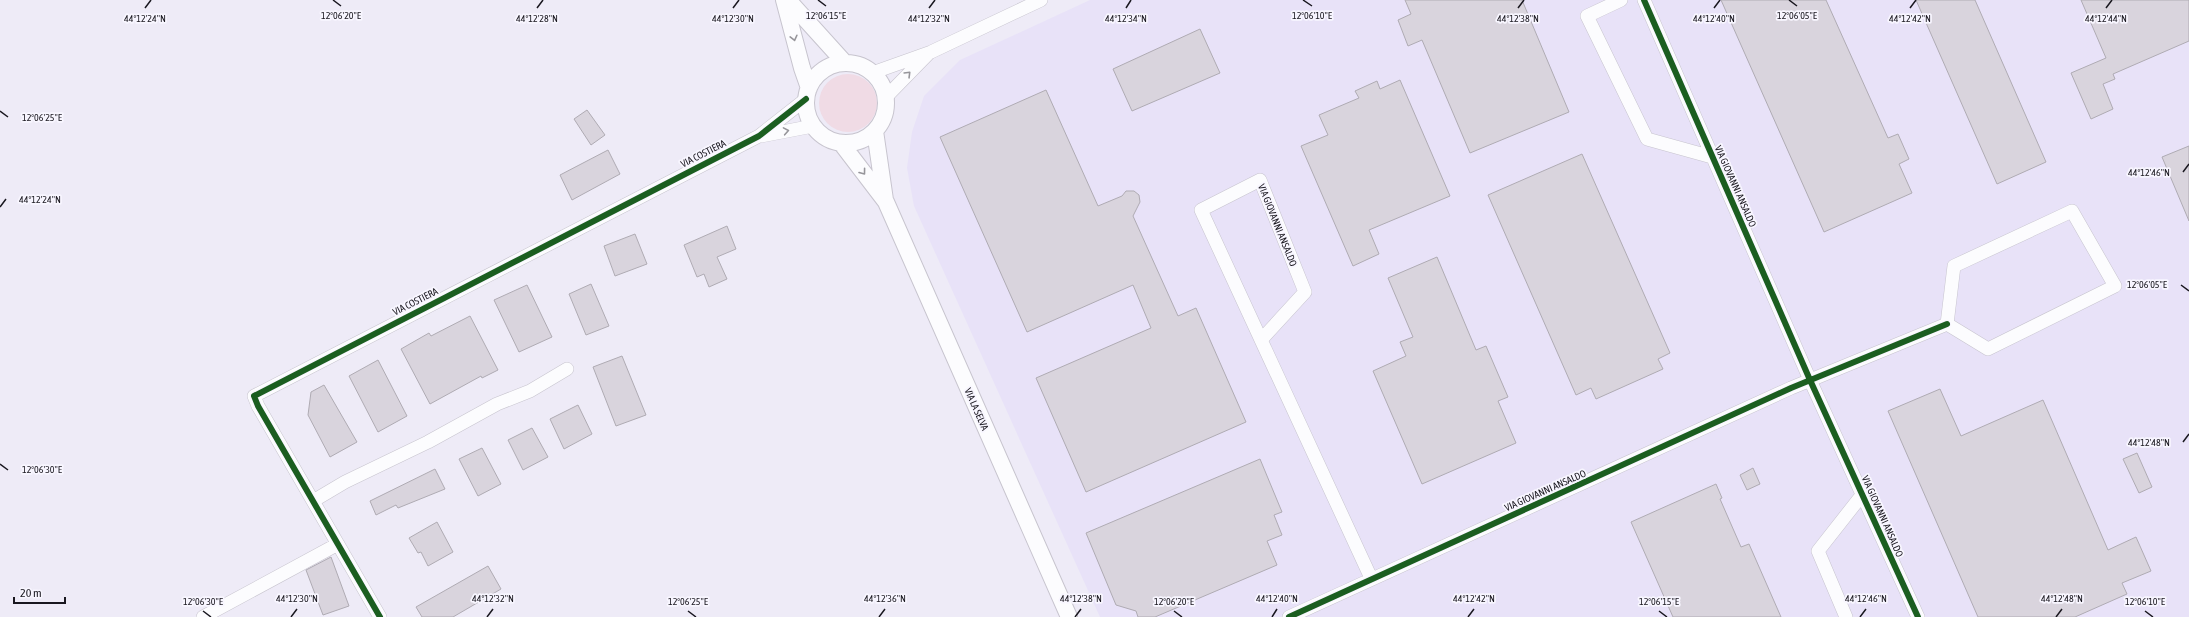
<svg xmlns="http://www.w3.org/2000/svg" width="2189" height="617" font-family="'Asap Condensed',sans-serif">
<rect width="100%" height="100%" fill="#eeebf7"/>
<!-- built -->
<path fill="#e8e2f8" d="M 1090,0 L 2189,0 L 2189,617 L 1100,617 L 914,206 L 907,168 L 912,132 L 924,96 L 960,60 Z"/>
<!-- green -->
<path fill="#f0dbe5" d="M819 103a29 29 0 1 1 58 0a29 29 0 1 1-58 0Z"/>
<!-- building -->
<path fill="#d9d4dd" stroke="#afabb3" d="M 1405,0 L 1522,0 L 1569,112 L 1470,153 L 1422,40 L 1408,46 L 1398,20 L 1411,14 Z
M 1721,0 L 1826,0 L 1888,138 L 1898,134 L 1909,159 L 1899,164 L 1912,193 L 1824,232 Z
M 1916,0 L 1975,0 L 2046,162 L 1997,184 Z
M 2081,0 L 2189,0 L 2189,41 L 2113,74 L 2115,79 L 2103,84 L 2113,109 L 2091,119 L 2071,73 L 2106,58 Z
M 1200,29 L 1220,73 L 1132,111 L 1113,69 Z
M 1400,80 L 1450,196 L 1369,230 L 1379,254 L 1353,266 L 1301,146 L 1328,135 L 1319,115 L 1359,98 L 1355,91 L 1377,81 L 1380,89 Z
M 1046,90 L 1098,206 L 1122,196 L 1126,191 L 1134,191 L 1139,195 L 1140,202 L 1133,216 L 1178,316 L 1196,308 L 1246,422 L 1086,492 L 1036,378 L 1151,328 L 1133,285 L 1027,332 L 940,137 Z
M 587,110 L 605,135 L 591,145 L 574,119 Z
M 2189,146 L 2189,221 L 2162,157 Z
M 608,150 L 620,174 L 572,200 L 560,175 Z
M 1582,154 L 1670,353 L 1658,359 L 1663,369 L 1596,399 L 1591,388 L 1576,395 L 1488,195 Z
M 727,226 L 736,249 L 717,257 L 727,279 L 709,287 L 704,274 L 697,277 L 684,245 Z
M 635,234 L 647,264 L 615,276 L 604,246 Z
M 1437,257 L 1476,350 L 1486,346 L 1508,397 L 1498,401 L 1516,443 L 1422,484 L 1373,371 L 1406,356 L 1400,342 L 1413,337 L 1388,278 Z
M 591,284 L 609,326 L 586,335 L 569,294 Z
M 527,285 L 552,337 L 519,352 L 494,300 Z
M 470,316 L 498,370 L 482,378 L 481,376 L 430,404 L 401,349 L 429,333 L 431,336 Z
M 622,356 L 646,415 L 616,426 L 593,367 Z
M 378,360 L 407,416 L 378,432 L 349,376 Z
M 324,385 L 357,442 L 330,457 L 308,415 L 311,392 Z
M 1940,389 L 1961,436 L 2043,400 L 2108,550 L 2136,537 L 2151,571 L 2122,583 L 2127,594 L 2075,617 L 1978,617 L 1888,411 Z
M 578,405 L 592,434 L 564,449 L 550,419 Z
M 532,428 L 548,457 L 523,470 L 508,440 Z
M 482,448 L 501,484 L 478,496 L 459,459 Z
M 2137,453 L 2152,487 L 2139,493 L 2123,459 Z
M 1260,459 L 1282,512 L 1274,515 L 1282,535 L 1267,541 L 1277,565 L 1155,617 L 1138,617 L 1136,611 L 1116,605 L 1086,533 Z
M 1753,468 L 1760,484 L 1747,490 L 1740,475 Z
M 435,469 L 445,489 L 398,508 L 396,505 L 376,515 L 370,501 Z
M 1716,484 L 1722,498 L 1720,499 L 1741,547 L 1749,544 L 1781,617 L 1673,617 L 1631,522 Z
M 437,522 L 453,552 L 428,566 L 421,552 L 418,553 L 409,538 Z
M 331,557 L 349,606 L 323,615 L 306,570 Z
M 488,566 L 501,589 L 453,617 L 422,617 L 416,607 Z"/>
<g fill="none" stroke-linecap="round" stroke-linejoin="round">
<defs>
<path id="minor" d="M 1621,0 L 1587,16 L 1647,139 L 1712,157
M 1644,0 L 1810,380 L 1918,617
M 872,73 L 931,52 L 1041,0
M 886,97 L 928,54
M 761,136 L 813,126
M 2072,211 L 2115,286 L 1988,349 L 1947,324 L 1954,266 Z
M 1261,340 L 1305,292 L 1260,180 L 1201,210 L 1371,578
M 313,501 L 345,482 L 428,442 L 497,404 L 530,391 L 567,369
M 203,617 L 338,544
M 380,617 L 258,406 L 254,396 L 759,136 L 806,99
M 1289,617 L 1791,388 L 1947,324
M 1846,617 L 1818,551 L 1862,495"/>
<path id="tertiary" d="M 784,0 L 802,68 L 809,88
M 788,0 L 845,63
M806 103a40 40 0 1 1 80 0a40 40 0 1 1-80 0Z
M 875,131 L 885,200
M 841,143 L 886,202 L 1069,617"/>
</defs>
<!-- minor casing -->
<use href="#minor" stroke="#c7c4ce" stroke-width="14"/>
<!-- tertiary casing -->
<use href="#tertiary" stroke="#c7c4ce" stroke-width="18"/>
<!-- minor -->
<use href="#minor" stroke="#fcfcfe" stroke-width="13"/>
<!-- tertiary -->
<use href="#tertiary" stroke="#fcfcfe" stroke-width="16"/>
<defs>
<path id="cycleway" d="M 1644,0 L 1810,380 L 1918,617
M 380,617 L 258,406 L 254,396 L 759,136 L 806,99
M 1289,617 L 1791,388 L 1947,324"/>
</defs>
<!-- cycleway casing -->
<use href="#cycleway" stroke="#f8f6ff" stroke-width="8"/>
<!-- cycleway -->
<use href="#cycleway" stroke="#1b5e20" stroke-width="6"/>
</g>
<!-- one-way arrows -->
<defs><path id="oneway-chevron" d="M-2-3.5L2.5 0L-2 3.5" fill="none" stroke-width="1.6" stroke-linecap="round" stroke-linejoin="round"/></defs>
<g stroke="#96959a">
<use href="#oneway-chevron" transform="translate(794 38) rotate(76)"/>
<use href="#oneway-chevron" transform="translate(908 74) rotate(-45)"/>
<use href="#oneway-chevron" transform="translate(786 131) rotate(-10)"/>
<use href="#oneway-chevron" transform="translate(863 172) rotate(53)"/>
</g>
<!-- ticks -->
<path fill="none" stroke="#19171f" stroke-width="1.5" d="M 333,0 L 341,6M 818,0 L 826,6M 1303,0 L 1312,6M 1789,0 L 1797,6M 145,8 L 151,0M 537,8 L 543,0M 733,8 L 739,0M 929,8 L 935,0M 1126,8 L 1131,0M 1518,8 L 1524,0M 1714,8 L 1720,0M 1910,8 L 1916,0M 2106,8 L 2112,0M 0,111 L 8,117M 2183,172 L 2189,164M 0,207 L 6,199M 2181,285 L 2189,291M 2183,442 L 2189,434M 0,464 L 8,470M 203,611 L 211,617M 688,611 L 696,617M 1174,611 L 1182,617M 1659,611 L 1667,617M 2145,611 L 2153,617M 291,617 L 297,609M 487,617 L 493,609M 879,617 L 885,609M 1075,617 L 1081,609M 1272,617 L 1277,609M 1468,617 L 1474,609M 1860,617 L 1866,609M 2056,617 L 2062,609"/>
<g text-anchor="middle" stroke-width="3.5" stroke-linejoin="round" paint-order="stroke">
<!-- street labels -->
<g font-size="10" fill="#19171f" stroke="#f8f6ff">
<text transform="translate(703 153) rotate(-27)" y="4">VIA COSTIERA</text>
<text transform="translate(1736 186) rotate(66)" y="4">VIA GIOVANNI ANSALDO</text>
<text transform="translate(1278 225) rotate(68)" y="4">VIA GIOVANNI ANSALDO</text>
<text transform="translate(415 301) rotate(-27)" y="4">VIA COSTIERA</text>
<text transform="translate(977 409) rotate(66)" y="4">VIA LA SELVA</text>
<text transform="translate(1545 490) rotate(-24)" y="4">VIA GIOVANNI ANSALDO</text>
<text transform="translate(1883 516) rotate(66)" y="4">VIA GIOVANNI ANSALDO</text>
</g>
</g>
<g font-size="10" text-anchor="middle" fill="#19171f" stroke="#f8f6ff" stroke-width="3.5" stroke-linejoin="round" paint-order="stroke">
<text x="826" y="19">12°06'15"E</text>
<text x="1312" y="19">12°06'10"E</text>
<text x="1797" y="19">12°06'05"E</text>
<text x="341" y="19">12°06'20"E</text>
<text x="145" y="22">44°12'24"N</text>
<text x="537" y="22">44°12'28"N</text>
<text x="733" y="22">44°12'30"N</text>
<text x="929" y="22">44°12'32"N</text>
<text x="1126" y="22">44°12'34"N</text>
<text x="1518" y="22">44°12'38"N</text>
<text x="1714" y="22">44°12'40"N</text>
<text x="1910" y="22">44°12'42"N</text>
<text x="2106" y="22">44°12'44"N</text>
<text x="42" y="121">12°06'25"E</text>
<text x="2149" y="176">44°12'46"N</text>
<text x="40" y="203">44°12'24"N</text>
<text x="2147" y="288">12°06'05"E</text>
<text x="2149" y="446">44°12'48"N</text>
<text x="42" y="473">12°06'30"E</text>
<text x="297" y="602">44°12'30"N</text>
<text x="493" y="602">44°12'32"N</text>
<text x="885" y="602">44°12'36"N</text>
<text x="1081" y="602">44°12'38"N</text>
<text x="1277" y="602">44°12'40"N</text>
<text x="1474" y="602">44°12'42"N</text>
<text x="1866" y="602">44°12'46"N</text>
<text x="2062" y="602">44°12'48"N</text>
<text x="203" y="605">12°06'30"E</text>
<text x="688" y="605">12°06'25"E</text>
<text x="1174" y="605">12°06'20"E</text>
<text x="1659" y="605">12°06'15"E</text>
<text x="2145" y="605">12°06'10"E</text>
</g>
<!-- scale -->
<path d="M14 597v6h51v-6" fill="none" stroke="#19171f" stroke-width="2"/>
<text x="20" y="597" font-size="12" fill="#19171f" stroke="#f8f6ff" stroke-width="3" paint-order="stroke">20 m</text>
</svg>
